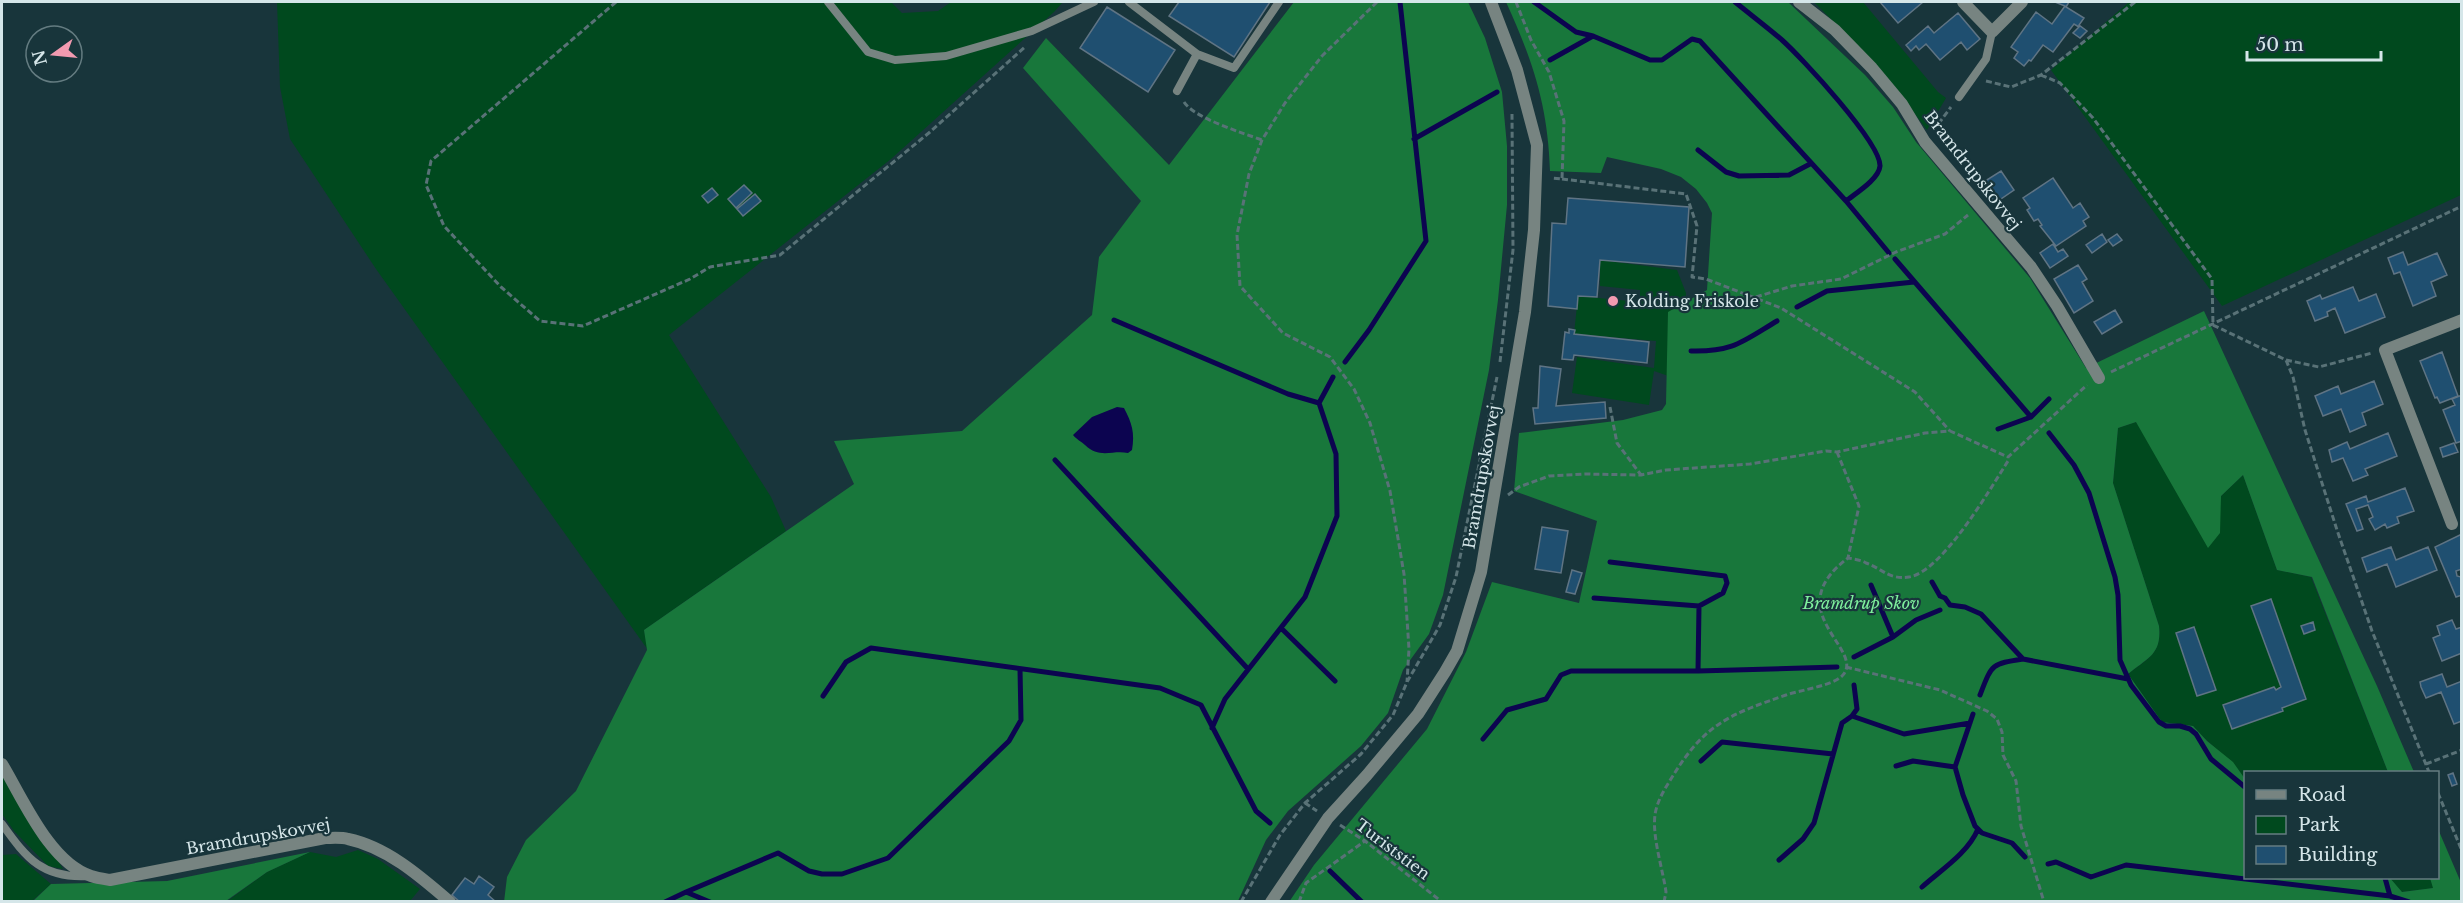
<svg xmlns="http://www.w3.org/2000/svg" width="2463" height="903" font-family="'Libre Baskerville',serif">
<rect width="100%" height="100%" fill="#18353b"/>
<!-- green -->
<path fill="#00491e" d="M 277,2 L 891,2 L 902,13 L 938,11 L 951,2 L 1063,2 L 1054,12 L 891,159 L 669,335 L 771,497 L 786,531 L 644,630 L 648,650 L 376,269 L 290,139 L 280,87 Z
M 1814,2 L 1863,2 L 1938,92 L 1946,98 L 1927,130 L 1882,71 Z
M 2129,2 L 2461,2 L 2461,195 L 2222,306 L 2051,70 Z
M 1600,260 L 1677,270 L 1686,293 L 1680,380 L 1654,371 L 1649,405 L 1572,393 L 1577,357 L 1654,368 L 1656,341 L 1574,334 L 1578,296 L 1640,302 L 1640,290 L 1600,286 Z
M 2136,422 L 2221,496 L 2243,475 L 2277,570 L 2311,577 L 2388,772 L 2246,772 L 2245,779 C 2230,759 2210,745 2193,726 L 2162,722 L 2128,674 C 2147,659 2162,654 2159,626 L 2113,483 L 2118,428 Z
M 2,769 L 63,869 L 48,866 L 14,831 L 2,814 Z
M 358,850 L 378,859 L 420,889 L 410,901 L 226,902 L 267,872 L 310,852 L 336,857 Z
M 16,854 L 51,884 L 32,901 L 2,902 L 2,855 Z
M 2390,878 L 2430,878 L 2434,888 L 2401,892 Z"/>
<!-- forest -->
<path fill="#18773b" d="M 1294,2 L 1468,2 L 1485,38 L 1502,92 L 1507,146 L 1507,205 L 1498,300 L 1489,370 L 1443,595 L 1429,634 L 1403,670 L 1388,713 L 1361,746 L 1288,811 L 1266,840 L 1238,901 L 504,902 L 507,877 L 526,840 L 576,791 L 647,650 L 644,630 L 854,484 L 834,441 L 962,431 L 1092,315 L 1099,257 L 1141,201 L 1023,68 L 1046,38 L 1169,165 Z
M 1506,2 L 1788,2 L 1865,75 L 1893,107 L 1916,142 L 2030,278 L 2086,368 L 2204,311 L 2377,686 L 2414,772 L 2388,772 L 2312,577 L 2277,570 L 2243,475 L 2221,496 L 2220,533 L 2208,548 L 2136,422 L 2118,428 L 2113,483 L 2159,626 C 2162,655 2147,658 2128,674 L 2162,722 L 2193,726 L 2207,741 L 2233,762 L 2245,779 L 2246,878 L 2390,878 L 2402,892 L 2433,888 L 2430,878 L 2438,878 L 2438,829 L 2462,885 L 2461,902 L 1289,902 L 1314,865 L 1427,729 L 1466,652 L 1492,582 L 1579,603 L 1597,521 L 1514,491 L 1519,433 L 1623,420 L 1662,410 L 1666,404 L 1668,312 L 1707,290 L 1712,213 L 1707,203 L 1696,189 L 1681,177 L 1661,169 L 1607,157 L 1601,173 L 1550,171 C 1548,106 1533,61 1506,2 Z
M 310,852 L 267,872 L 226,901 L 32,902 L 51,884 L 167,881 Z"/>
<!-- water -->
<path fill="#0c0450" d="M 1117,407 L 1124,408 C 1132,423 1135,433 1132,450 L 1128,453 C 1112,450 1099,459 1085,445 C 1081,441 1077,440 1073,435 L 1092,417 Z"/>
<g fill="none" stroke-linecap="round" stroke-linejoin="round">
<!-- stream -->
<path stroke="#0c0450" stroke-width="5" d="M 1534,2 L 1576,32 L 1593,36 L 1650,60 L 1662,60 L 1692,39 L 1700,41 L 1846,201 L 1889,253
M 1735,2 C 1751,15 1767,27 1782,40 C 1801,57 1881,143 1880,166 C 1879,179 1856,193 1846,201
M 1550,60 L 1593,36
M 1414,139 L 1497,92
M 1698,150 L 1726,172 L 1739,176 L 1789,175 L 1810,164
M 1895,259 L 2031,417
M 1797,307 L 1827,291 L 1914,282
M 1114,320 L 1288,394 L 1319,403 L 1336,454 L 1337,516 L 1305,597 L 1225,699 L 1212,728
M 1691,351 C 1733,352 1742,342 1777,321
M 1345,362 L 1369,330 L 1426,241 L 1400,2
M 1319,403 L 1333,377
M 1998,429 L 2031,417 L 2049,399
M 2049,433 L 2074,465 L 2089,493 L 2115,577 L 2118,595 L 2120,660 L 2131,685 L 2159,722 L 2166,726 L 2180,726 L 2190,729 L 2196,734 L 2211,759 L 2246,788
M 1055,460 L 1248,669
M 1610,562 L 1725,576 L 1727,583 L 1723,593 L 1699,606 L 1698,671
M 1932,582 L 1940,596 L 1945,598 L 1950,605 L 1965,607 L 1981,614 L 2023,659 L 2128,679
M 1871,585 L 1893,637
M 1594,598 L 1699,606
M 1281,628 L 1335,681
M 1854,657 L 1893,637 L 1916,620 L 1940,610
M 1980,695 C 1992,664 1991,664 2023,659
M 823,696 L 846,662 L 871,648 L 1160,688 L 1201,705 L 1256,811 L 1270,823
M 1973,714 L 1955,767 L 1963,795 L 1975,826 L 1982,833 L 2012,843 L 2025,857
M 1852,716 L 1857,709 L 1854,685
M 1483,739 L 1507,710 L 1546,699 L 1561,675 L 1571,671 L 1698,671 L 1837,667
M 1701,761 L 1722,742 L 1833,754
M 1896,766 L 1913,761 L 1955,767
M 1779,860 L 1803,839 L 1814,823 L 1842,723 L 1852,716 L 1904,734 L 1970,723
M 2048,864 L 2056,862 L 2091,877 L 2126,865 L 2390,896 L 2409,902
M 1330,871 L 1362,902
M 2385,878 L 2390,896
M 1922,887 C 1941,870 1968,853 1978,829
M 686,892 L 778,853 L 809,871 L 822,874 L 842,874 L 888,858 L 1009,741 L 1021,720 L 1020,669
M 665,902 L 686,892 L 710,902"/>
</g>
<!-- building -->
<path fill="#1f4f70" stroke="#5f7484" stroke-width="1.5" d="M 1179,2 L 1270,2 L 1234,57 L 1169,16 Z
M 1880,2 L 1923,2 L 1898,23 Z
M 2055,2 L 2069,2 L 2066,7 L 2084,18 L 2079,25 L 2087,31 L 2080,38 L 2073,33 L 2079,27 L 2074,24 L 2053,52 L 2043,45 L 2031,61 L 2029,60 L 2024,66 L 2014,58 L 2018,52 L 2011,47 L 2036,12 L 2052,24 L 2065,6 Z
M 1107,7 L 1175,50 L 1148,92 L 1080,48 Z
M 1958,13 L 1980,39 L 1967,50 L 1961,42 L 1940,60 L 1926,44 L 1919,50 L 1916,46 L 1911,51 L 1906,45 L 1928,26 L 1934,33 Z
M 2001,171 L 2014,190 L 1995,203 L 1982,183 Z
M 2053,178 L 2073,208 L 2080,203 L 2089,217 L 2083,221 L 2086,226 L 2056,246 L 2040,226 L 2042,225 L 2038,219 L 2034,221 L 2027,210 L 2030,208 L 2023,198 Z
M 744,185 L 752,193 L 736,208 L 728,199 Z
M 712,188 L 718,195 L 708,203 L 702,196 Z
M 755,194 L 761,201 L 743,216 L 737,209 Z
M 1568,198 L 1689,207 L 1685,267 L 1600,260 L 1597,297 L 1578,296 L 1577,309 L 1548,306 L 1552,223 L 1566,224 Z
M 2102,234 L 2107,242 L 2092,253 L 2086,245 Z
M 2117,234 L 2122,240 L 2113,246 L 2108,240 Z
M 2053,244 L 2058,252 L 2063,249 L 2068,256 L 2050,268 L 2040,253 Z
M 2403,252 L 2408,265 L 2437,253 L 2447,275 L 2431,282 L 2436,296 L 2413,306 L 2400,272 L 2394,274 L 2388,258 Z
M 2078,265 L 2087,279 L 2082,282 L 2093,301 L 2074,313 L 2054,279 Z
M 2353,287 L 2359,301 L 2376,294 L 2385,317 L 2345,333 L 2335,308 L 2327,312 L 2328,316 L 2315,321 L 2307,301 L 2320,295 L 2322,299 Z
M 2115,310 L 2122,322 L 2102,334 L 2094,322 Z
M 1569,329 L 1575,330 L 1574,334 L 1649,342 L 1647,363 L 1574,355 L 1573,360 L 1562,359 L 1565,332 L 1569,333 Z
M 2442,352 L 2458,396 L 2440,403 L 2437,397 L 2435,398 L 2420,361 Z
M 1540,366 L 1561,369 L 1556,406 L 1605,402 L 1606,418 L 1535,424 L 1533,408 L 1538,408 Z
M 2374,381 L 2383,404 L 2362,413 L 2366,425 L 2350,432 L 2341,409 L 2323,416 L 2315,396 L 2338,386 L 2341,394 Z
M 2462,395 L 2462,441 L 2456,443 L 2443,410 L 2455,405 L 2452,399 Z
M 2388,433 L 2397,456 L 2365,469 L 2368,475 L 2353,481 L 2343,458 L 2332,462 L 2329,450 L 2347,442 L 2350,449 Z
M 2454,443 L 2458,452 L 2443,457 L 2440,448 Z
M 2405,488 L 2414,511 L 2397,517 L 2399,523 L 2387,528 L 2385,524 L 2375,530 L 2369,519 L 2373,517 L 2368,505 L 2356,509 L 2363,529 L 2357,531 L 2346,504 L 2366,496 L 2368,502 Z
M 1542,527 L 1568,531 L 1561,573 L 1535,569 Z
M 2462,534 L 2462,569 L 2456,571 L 2457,576 L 2461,577 L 2462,595 L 2456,597 L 2435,547 Z
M 2391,547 L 2396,560 L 2428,547 L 2437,570 L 2396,587 L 2387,564 L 2367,572 L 2362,558 Z
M 1572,570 L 1582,573 L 1575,594 L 1566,592 Z
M 2271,599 L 2306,699 L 2282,708 L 2283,711 L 2232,729 L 2223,705 L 2274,687 L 2276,690 L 2281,687 L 2251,606 Z
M 2452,620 L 2456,629 L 2462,627 L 2462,653 L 2442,661 L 2433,638 L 2440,635 L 2437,626 Z
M 2313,622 L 2315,630 L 2304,634 L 2301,626 Z
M 2194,627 L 2216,690 L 2197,696 L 2176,633 Z
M 2442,674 L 2447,687 L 2462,681 L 2462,721 L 2454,724 L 2441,692 L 2426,698 L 2421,687 L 2420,682 Z
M 2453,773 L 2457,784 L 2452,786 L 2448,775 Z
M 479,876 L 494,887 L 488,895 L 496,902 L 460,902 L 452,895 L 465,878 L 474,884 Z"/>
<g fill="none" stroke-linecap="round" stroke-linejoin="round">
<!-- path -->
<path stroke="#597277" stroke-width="3" stroke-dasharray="6 3" stroke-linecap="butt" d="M 616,2 L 431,161 L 426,185 L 444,226 L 501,287 L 540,321 L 583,326 L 690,279 L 710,267 L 780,255 L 930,132 L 1025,47
M 1377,2 L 1322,56 L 1285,103 L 1262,140 L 1249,174 L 1237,235 L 1240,286 L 1283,333 L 1330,357 L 1354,389 L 1370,423 L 1390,491 L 1404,574 L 1409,649 L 1407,682
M 1516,2 L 1531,40 L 1549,72 L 1564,121 L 1562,179 L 1551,178
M 2041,75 L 2060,83 L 2093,118 L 2212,279 L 2213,325 L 2286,360 L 2293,377 L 2305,430 L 2337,530 L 2372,631 L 2429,772
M 1986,81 L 2011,87 L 2041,75 L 2135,2
M 1184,102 C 1194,118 1243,133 1262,140
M 1933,131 L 1951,107
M 1562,179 L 1686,194 L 1697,226 L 1692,277 L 1706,279 L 1781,308 L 1915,392 L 1950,431
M 1756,297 L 1792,286 L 1841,279 L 1896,252 L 1945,234 L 1968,215
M 2286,360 L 2319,367 L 2372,353
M 1500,362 L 1513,250 L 1512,114
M 2111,372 L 2462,206
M 1610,407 L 1617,443 L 1641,475
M 1837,452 L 1859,506 L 1848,558
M 1508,495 L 1519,487 L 1549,476 L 1585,474 L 1641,475 L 1666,470 L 1750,464 L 1826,451 L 1837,452 L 1925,433 L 1950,431 L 2008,457
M 1846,667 L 1940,690 L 1987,711 L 1997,719 L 2002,732 L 2003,755 L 2016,781 L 2021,826 L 2044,902
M 2426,764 L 2462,750
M 2438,793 L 2462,851
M 1305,803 L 1317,811
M 1340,825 L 1365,841 L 1442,902
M 1241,902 L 1280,835 L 1305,803 L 1361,754 L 1393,715 L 1407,682 L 1440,625 L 1456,577 L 1497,377
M 1299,902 L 1306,883 L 1365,841
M 1664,902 L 1666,892 C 1663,870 1652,837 1655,815 C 1657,800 1666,787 1674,774 C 1706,723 1731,714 1786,695 C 1800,690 1832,686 1842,676 C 1868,650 1776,612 1848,558 C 1854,559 1861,560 1866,563 C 1883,569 1889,580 1909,577 C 1942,572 1990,489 2008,461 L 2008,457 L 2087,385"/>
<!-- service -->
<path stroke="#778481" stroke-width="8" d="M 828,2 L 868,52 L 895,60 L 946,56 L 1032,31 L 1094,2
M 1129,2 L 1197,54 L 1177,91
M 1197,54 L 1234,68 L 1279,2
M 1959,97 L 1986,59 L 1992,32
M 2,824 C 27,859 43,879 89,876"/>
<!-- minor -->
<path stroke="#778481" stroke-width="12" d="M 1799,2 L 1835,30 L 1872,68 L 1902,104 L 1925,142 L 2031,267 L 2057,306 L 2099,378
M 1963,2 L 1992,32 L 2022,2
M 2452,524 L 2385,350 L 2462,320
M 2,764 C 23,799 50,863 91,876 C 97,878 104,879 110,880 L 325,838 C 332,838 341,837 348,839 C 387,847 421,877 450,902"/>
<!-- tertiary -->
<path stroke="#778481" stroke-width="12" d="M 1271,902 L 1328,818 L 1367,775 L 1418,714 L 1445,672 L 1457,651 L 1481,572 L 1525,312 L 1534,230 L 1537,145 L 1517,70 L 1491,2"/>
</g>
<!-- markers -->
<circle fill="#f29ab0" stroke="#18353b" stroke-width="2" cx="1613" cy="301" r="6"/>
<g text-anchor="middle" stroke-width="4.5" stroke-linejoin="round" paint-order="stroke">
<!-- street labels -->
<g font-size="16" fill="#d5e6e9" stroke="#18353b">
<text transform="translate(1973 170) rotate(52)" y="6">Bramdrupskovvej</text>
<text transform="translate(1481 477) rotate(-80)" y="6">Bramdrupskovvej</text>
<text transform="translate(258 836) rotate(-10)" y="6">Bramdrupskovvej</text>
<text transform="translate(1393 849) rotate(37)" y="6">Turiststien</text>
</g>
<!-- poi labels -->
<g font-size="16" fill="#d5e6e9" stroke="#18353b" text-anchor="start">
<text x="1625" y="307">Kolding Friskole</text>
</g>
<!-- park labels -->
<g font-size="16" font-style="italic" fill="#7ff09d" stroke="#18353b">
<text x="1861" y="609">Bramdrup Skov</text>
</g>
</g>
<!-- border -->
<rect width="2463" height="903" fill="none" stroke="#d5e6e9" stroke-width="6"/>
<!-- legend -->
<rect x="2244" y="771" width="195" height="108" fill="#18353b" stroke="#647c81" stroke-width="1.5"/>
<rect x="2256" y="790" width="30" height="9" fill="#778481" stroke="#647c81" stroke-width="1.5"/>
<text x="2298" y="801" font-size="18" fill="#d5e6e9">Road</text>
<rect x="2256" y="816" width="30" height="18" fill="#00491e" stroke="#647c81" stroke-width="1.5"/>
<text x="2298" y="831" font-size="18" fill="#d5e6e9">Park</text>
<rect x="2256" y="846" width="30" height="18" fill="#1f4f70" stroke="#647c81" stroke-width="1.5"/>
<text x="2298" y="861" font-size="18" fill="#d5e6e9">Building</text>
<!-- north arrow -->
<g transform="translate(54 54) rotate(255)"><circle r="28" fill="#18353b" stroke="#647c81" stroke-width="1.5"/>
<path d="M0-4.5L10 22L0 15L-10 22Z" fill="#f29ab0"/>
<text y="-9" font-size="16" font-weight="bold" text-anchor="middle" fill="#d5e6e9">N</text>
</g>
<!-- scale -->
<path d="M2247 51v9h134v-9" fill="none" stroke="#d5e6e9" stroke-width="3"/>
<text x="2256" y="51" font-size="18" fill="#d5e6e9" stroke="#18353b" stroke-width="4.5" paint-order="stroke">50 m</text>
</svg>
